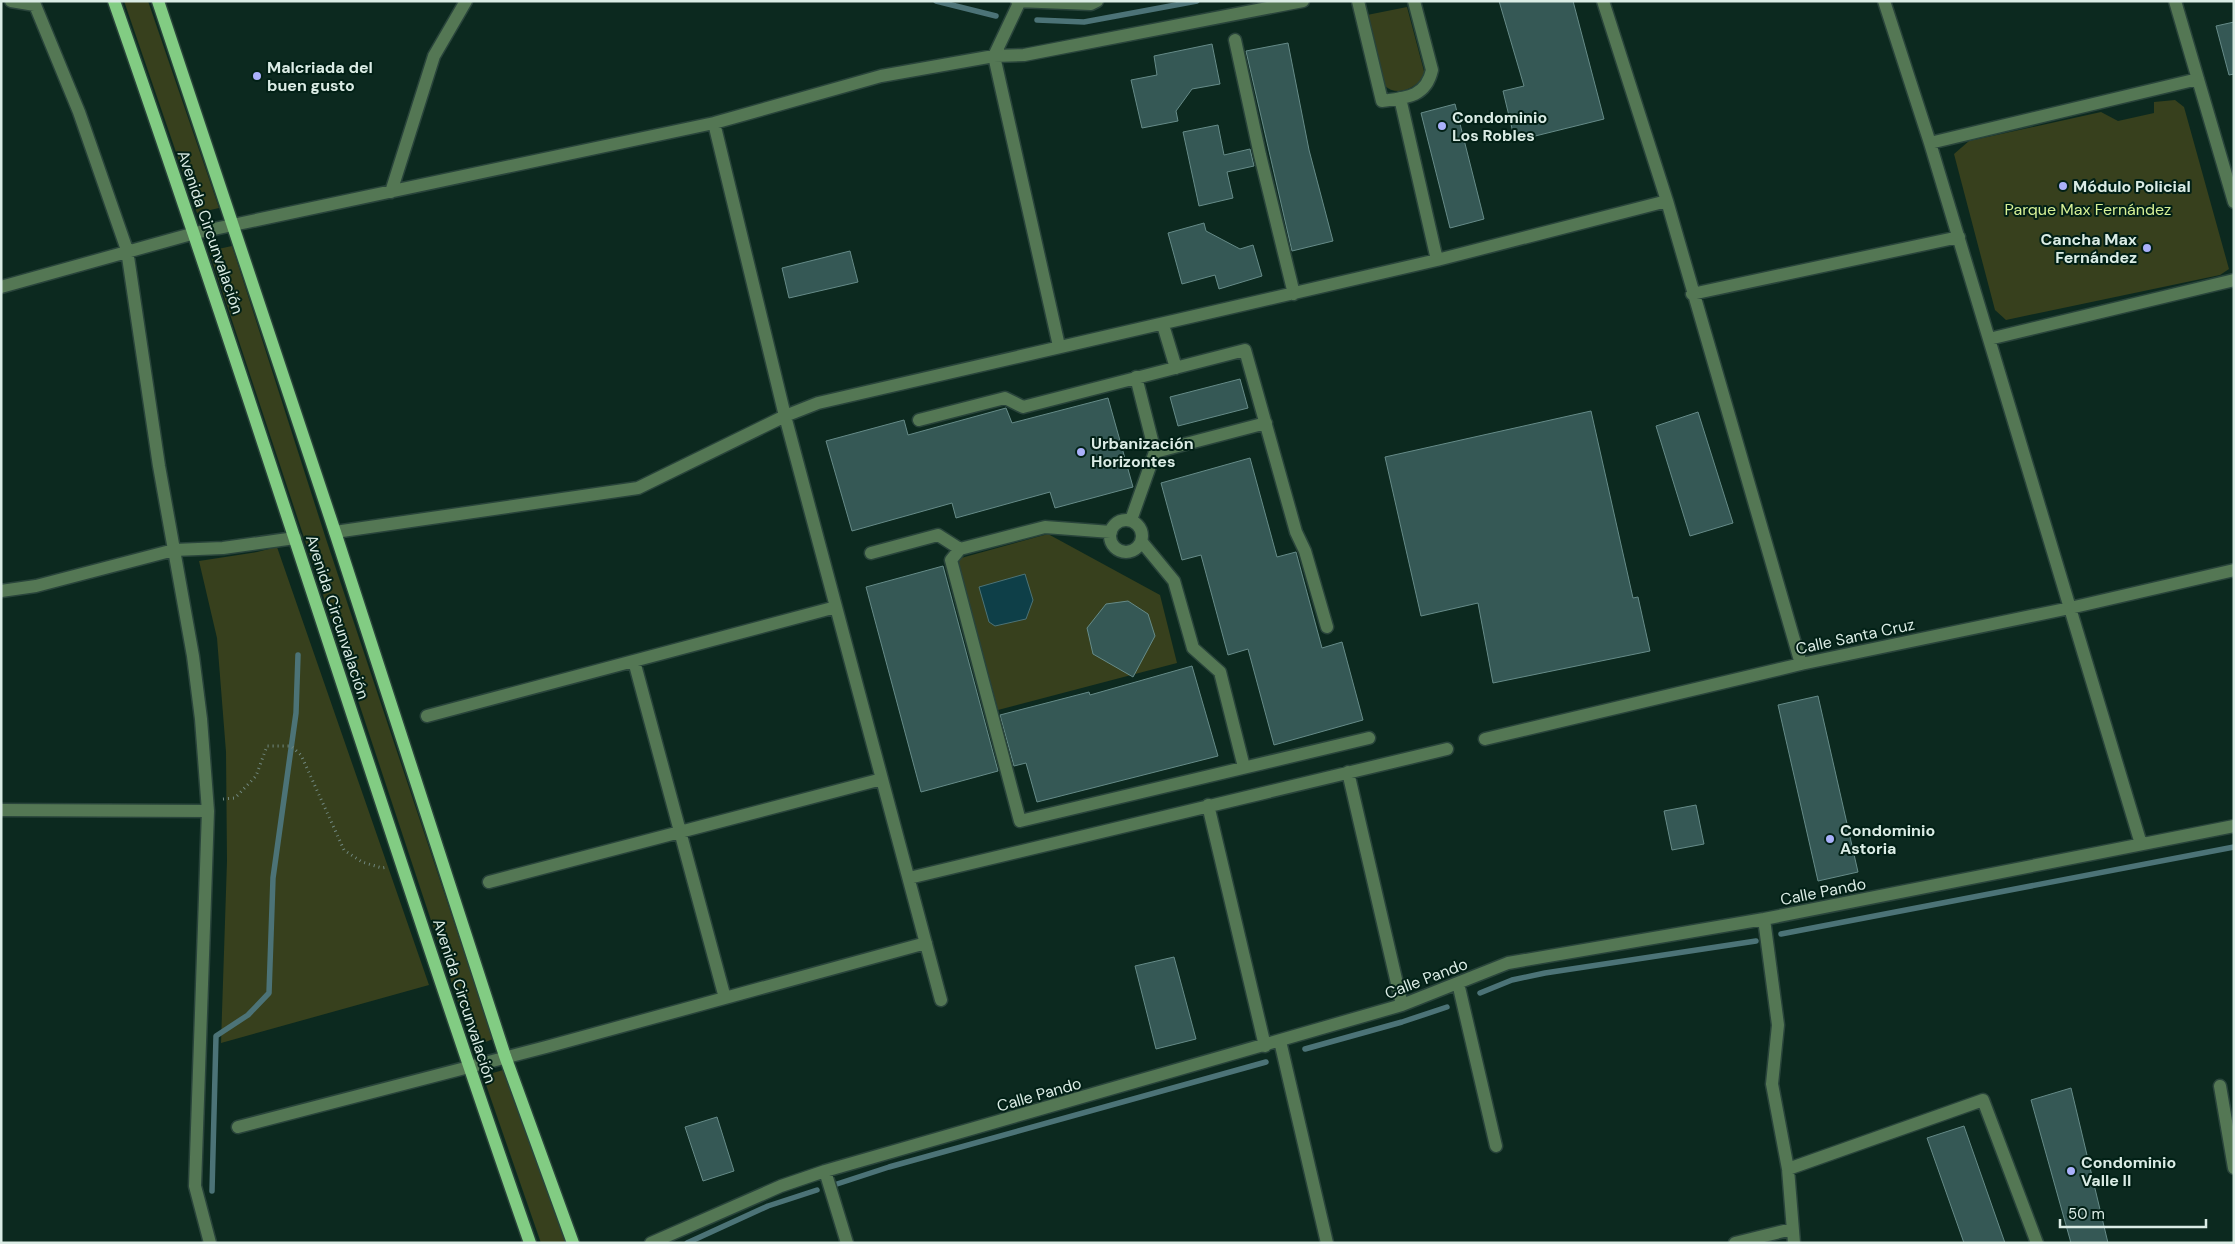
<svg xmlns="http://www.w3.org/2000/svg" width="2235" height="1244" font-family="'DM Sans',sans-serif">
<rect width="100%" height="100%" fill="#0c291f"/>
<!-- green -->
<path fill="#37401d" d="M 124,1 L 148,1 L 219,208 L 197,213 Z
M 1407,7 L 1425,75 C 1416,88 1397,98 1384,85 L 1367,15 Z
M 2175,100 L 2184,107 L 2229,269 L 2220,275 L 2006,320 L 1995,310 L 1954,154 L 1969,141 L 2101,112 L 2118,121 L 2154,113 L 2154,102 Z
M 232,246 L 326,539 L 493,1039 L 473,1047 L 209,251 Z
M 1048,534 L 1160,595 L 1177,663 L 998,710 L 958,563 L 961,558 Z
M 277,547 L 429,985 L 221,1043 L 227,861 L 226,752 L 217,638 L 199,561 L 257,552 Z
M 503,1070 L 566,1243 L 541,1243 L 483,1076 Z"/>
<!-- water -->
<path fill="#0e3f48" stroke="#4c7377" d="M 1025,574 L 1033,600 L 1026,619 L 995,626 L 989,622 L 979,587 Z"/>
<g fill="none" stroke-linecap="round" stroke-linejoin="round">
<!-- stream -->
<path stroke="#4c7377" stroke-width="5.5" d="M 936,1 L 996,16
M 1037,20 L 1084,22 L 1197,1
M 1781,934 L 2234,847
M 1480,993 L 1512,980 L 1545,973 L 1756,941
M 1305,1049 L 1402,1022 L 1447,1007
M 837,1184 L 889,1167 L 1266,1062
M 212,1191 L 216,1036 L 248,1015 L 269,993 L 273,878 L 296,713 L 298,655
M 687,1243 L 768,1206 L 817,1190"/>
</g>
<!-- building -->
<path fill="#355855" stroke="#668b88" d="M 1499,1 L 1573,1 L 1604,119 L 1515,141 L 1503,91 L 1524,86 Z
M 2234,22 L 2234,74 L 2229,75 L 2216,26 Z
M 1288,43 L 1309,150 L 1333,241 L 1292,251 L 1246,51 Z
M 1212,44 L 1220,84 L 1192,89 L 1176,111 L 1178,121 L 1142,128 L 1131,80 L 1157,75 L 1154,56 Z
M 1455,104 L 1484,219 L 1450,228 L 1421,113 Z
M 1218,125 L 1224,155 L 1250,149 L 1254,166 L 1227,172 L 1233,198 L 1199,206 L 1183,132 Z
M 1204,223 L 1206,231 L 1240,249 L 1253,245 L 1262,276 L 1219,289 L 1215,275 L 1182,284 L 1168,233 Z
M 850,251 L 858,282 L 789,298 L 782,268 Z
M 1240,379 L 1248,408 L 1178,426 L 1170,397 Z
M 1108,398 L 1133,487 L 1055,508 L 1050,492 L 956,518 L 952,503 L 852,531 L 826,441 L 904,420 L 908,435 L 1006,408 L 1012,423 Z
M 1591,411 L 1633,598 L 1638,597 L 1650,651 L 1493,683 L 1478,603 L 1421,616 L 1385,457 Z
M 1698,412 L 1733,523 L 1690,536 L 1656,426 Z
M 1250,458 L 1277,557 L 1296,552 L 1322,648 L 1342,642 L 1363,720 L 1274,745 L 1248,649 L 1228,655 L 1201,555 L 1182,560 L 1161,483 Z
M 943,566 L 998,771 L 921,792 L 866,587 Z
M 1128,601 L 1148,614 L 1155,636 L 1133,677 L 1093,654 L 1087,628 L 1106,604 Z
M 1192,666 L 1218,756 L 1037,802 L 1026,763 L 1014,766 L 1000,715 L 1089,692 L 1090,695 Z
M 1818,696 L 1858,872 L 1818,881 L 1778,705 Z
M 1696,805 L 1704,844 L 1672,850 L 1664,811 Z
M 1174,957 L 1196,1039 L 1156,1049 L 1135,966 Z
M 2071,1088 L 2108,1243 L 2071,1243 L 2031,1100 Z
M 717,1117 L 734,1171 L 703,1181 L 685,1127 Z
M 1964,1126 L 2005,1243 L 1964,1243 L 1927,1138 Z"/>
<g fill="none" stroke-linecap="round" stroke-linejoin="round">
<defs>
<path id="minor" d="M 11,1 L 35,5 L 79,112 L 127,250 L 159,466 L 193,656 L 201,719 L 208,811 L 195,1186 L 210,1243
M 1017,1 L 1091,4 L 1097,1
M 1020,1 L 994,56 L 1059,346
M 1358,1 L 1382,101 C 1406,98 1426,97 1432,70 L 1414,1
M 1603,1 L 1667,201 L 1801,664
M 1884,1 L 1930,143 L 2141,844
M 2175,1 L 2234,202
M 1235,40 L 1260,155 L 1294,294
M 1400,98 L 1437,260
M 714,123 L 785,416 L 941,1000
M 1930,143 L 2198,79
M 391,192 L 434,56 L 466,1
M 1,287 L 195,233 L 714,123 L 881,76 L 994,56 L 1024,55 L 1303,1
M 1692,294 L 1959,237
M 1163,325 L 1176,368
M 1989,339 L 2234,280
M 919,420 L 1005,398 L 1023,407 L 1245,350 L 1296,532 L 1305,551 L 1327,627
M 1155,452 L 1266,423
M 1131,520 L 1155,452 L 1136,377
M1110 536a16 16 0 1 1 32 0a16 16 0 1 1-32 0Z
M 335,532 L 638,488 L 785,416 L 818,403 L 1437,260 L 1667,201
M 1141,541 L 1174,581 L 1193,648 L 1220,672 L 1244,767
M 960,549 L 951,560 L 1020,821 L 1369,738
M 871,553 L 938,535 L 960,549 L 1045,527 L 1111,532
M 1,591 L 36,586 L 174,550 L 223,548 L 295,538
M 634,661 L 725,998
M 427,716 L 836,607
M 1485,739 L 1801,664 L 2070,608 L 2234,570
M 1348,772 L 1402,1005
M 1208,805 L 1265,1046
M 1,810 L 208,811
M 909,878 L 1447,749
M 489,882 L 882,779
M 1764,919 L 1778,1025 L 1772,1084 L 1788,1169 L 1794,1243
M 1458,983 L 1496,1146
M 1280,1041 L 1327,1243
M 2220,1086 L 2234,1168
M 238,1127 L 546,1047 L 926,943
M 1788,1169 L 1983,1100 L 2037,1243
M 825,1171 L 847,1243
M 651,1243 L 781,1186 L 825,1171 L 1402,1005 L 1508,963 L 1764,919 L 2234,826
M 1735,1243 L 1792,1229"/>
<path id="major" d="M 114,1 C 258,413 386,831 530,1243
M 158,1 L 335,532 L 505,1056 L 573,1243"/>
</defs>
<!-- minor casing -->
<use href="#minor" stroke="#29443b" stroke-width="15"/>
<!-- major casing -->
<use href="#major" stroke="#29443b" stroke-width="15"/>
<!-- path -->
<path stroke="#70877f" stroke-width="3" stroke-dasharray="1 4" stroke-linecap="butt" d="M 223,799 L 235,798 L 256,776 L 267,746 L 291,746 L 301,755 L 344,850 L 362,862 L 382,868 L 387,867"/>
<!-- minor -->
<use href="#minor" stroke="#547754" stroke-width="12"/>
<!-- major -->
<use href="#major" stroke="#82cc83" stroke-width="12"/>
</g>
<!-- markers -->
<g fill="#aab0fb" stroke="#022016" stroke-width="2">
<circle cx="257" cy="76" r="5"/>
<circle cx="1442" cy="126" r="5"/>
<circle cx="2063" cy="186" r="5"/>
<circle cx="2147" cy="248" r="5"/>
<circle cx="1081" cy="452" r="5"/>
<circle cx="1830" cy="839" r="5"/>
<circle cx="2071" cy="1171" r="5"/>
</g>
<g text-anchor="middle" stroke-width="4" stroke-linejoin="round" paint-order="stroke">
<!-- poi labels -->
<g font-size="16" font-weight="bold" fill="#dbece5" stroke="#022016" text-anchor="start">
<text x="267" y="73">Malcriada del<tspan x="267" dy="18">buen gusto</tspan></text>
<text x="1452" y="123">Condominio<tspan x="1452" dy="18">Los Robles</tspan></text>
<text x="2073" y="192">Módulo Policial</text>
<text x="2137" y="245" text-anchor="end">Cancha Max<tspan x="2137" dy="18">Fernández</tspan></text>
<text x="1091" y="449">Urbanización<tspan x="1091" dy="18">Horizontes</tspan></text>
<text x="1840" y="836">Condominio<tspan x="1840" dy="18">Astoria</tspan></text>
<text x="2081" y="1168">Condominio<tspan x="2081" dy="18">Valle II</tspan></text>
</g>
<!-- park labels -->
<g font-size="16" fill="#d7f196" stroke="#022016">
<text x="2088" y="215">Parque Max Fernández</text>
</g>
<!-- street labels -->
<g font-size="16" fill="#dbece5" stroke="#022016">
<text transform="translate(211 232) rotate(71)" y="6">Avenida Circunvalación</text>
<text transform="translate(338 617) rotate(72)" y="6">Avenida Circunvalación</text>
<text transform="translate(1855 636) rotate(-12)" y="6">Calle Santa Cruz</text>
<text transform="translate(1823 891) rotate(-11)" y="6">Calle Pando</text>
<text transform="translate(1426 978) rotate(-21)" y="6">Calle Pando</text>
<text transform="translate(465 1001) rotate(72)" y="6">Avenida Circunvalación</text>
<text transform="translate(1039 1094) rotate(-16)" y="6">Calle Pando</text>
</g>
</g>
<!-- border -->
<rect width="2235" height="1244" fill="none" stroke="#dbece5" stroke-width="5"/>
<!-- scale -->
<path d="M2060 1219v8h146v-8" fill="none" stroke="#dbece5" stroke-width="2.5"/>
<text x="2068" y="1219" font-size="15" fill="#dbece5" stroke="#022016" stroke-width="4" paint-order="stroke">50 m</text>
</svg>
